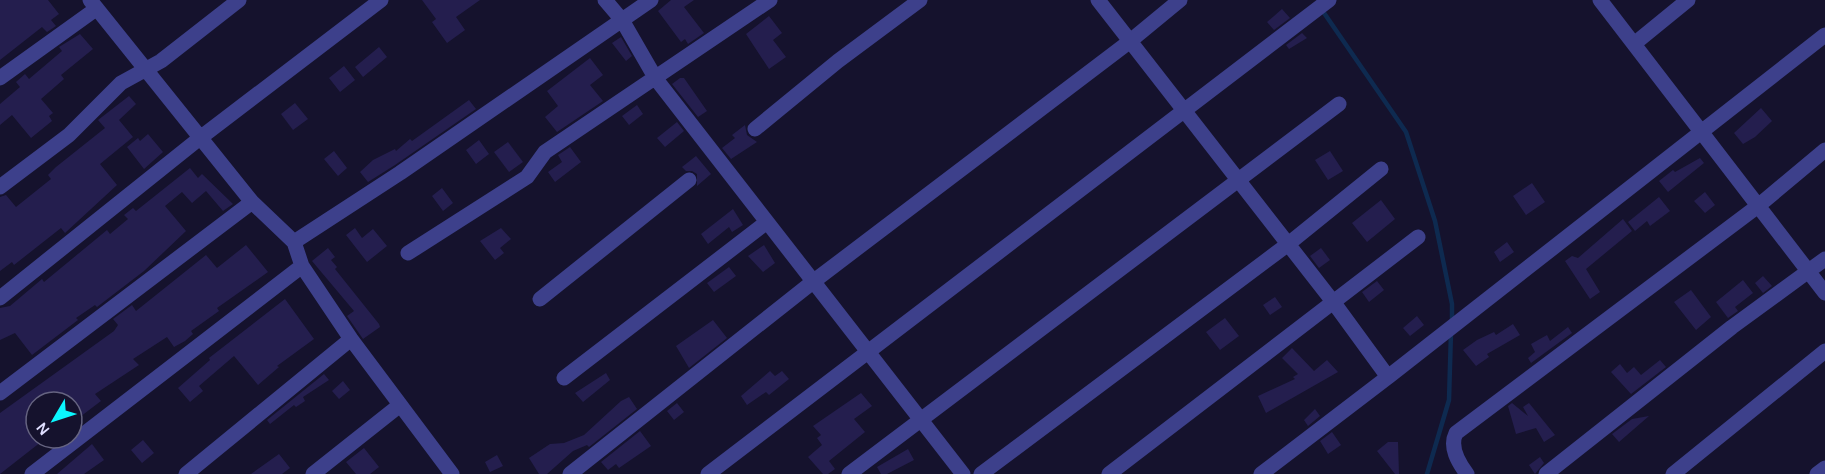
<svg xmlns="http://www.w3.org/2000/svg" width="1825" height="474" font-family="Karla,sans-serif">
<rect width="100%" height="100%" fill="#15122d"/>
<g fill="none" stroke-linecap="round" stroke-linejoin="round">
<!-- stream -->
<path stroke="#0e2a50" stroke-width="4.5" d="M 1322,10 L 1406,132 L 1435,221 L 1452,304 L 1452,323
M 1427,474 L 1449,400 L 1451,332"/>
</g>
<!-- building -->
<path fill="#241e4e" d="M 0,0 L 48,0 L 59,14 L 51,20 L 56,26 L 47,32 L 42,27 L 0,60 Z
M 422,0 L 480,0 L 456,17 L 465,30 L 447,43 L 432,22 L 436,19 Z
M 671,0 L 694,0 L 684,7 L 704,33 L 688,44 L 685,39 L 681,42 L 658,11 Z
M 1282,9 L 1290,18 L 1274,30 L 1267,22 Z
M 769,16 L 782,33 L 773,40 L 786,57 L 769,69 L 746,34 Z
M 1302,33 L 1307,38 L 1289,49 L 1286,45 Z
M 80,34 L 93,49 L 61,75 L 64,79 L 41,99 L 53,113 L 49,116 L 52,121 L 31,138 L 12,115 L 0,125 L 0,104 L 20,87 L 16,82 L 25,74 L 29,79 L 62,51 L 59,47 Z
M 621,37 L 632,56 L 626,61 L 612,43 Z
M 379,47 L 387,57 L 363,77 L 355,67 Z
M 590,58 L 603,75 L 590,85 L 603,101 L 557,132 L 545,117 L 558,106 L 547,91 Z
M 344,66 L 355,80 L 340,92 L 329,78 Z
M 680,78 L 684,78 L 707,111 L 698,117 L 672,84 Z
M 129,96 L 136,104 L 119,120 L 133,137 L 100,164 L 117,185 L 65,233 L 61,228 L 14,265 L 12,262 L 0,271 L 0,197 L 6,195 L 16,207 L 51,179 L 48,175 L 56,167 L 105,128 L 98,120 Z
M 469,100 L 476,109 L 395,165 L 368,182 L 360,172 L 373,160 L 395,149 L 396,151 L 410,139 L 412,141 Z
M 295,103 L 308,119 L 293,130 L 281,114 Z
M 637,105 L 643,114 L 629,125 L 622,116 Z
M 1761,108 L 1772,121 L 1755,137 L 1743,144 L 1734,133 Z
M 677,122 L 684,131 L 665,147 L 657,138 Z
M 745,125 L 747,135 L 757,142 L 731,159 L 722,148 L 735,138 L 732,135 Z
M 148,134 L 163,152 L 144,169 L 127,147 L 138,138 L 140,141 Z
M 479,140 L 489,154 L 476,164 L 466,150 Z
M 508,142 L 523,162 L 509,172 L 494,152 Z
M 570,147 L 581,162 L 555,182 L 548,172 L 562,162 L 558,155 Z
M 334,151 L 347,168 L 338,176 L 324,159 Z
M 1330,151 L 1343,171 L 1328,180 L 1315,160 Z
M 696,156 L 711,174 L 697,186 L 697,174 L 692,171 L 686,171 L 682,167 Z
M 1700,158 L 1704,163 L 1668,192 L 1659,181 L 1673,170 L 1675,172 Z
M 190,168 L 198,178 L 202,174 L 233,204 L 223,211 L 206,191 L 192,203 L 182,192 L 165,206 L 186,231 L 144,271 L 97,307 L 95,305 L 76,318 L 78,320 L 32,355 L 15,333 L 0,340 L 0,308 L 10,306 L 42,279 L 44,282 L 107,230 L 110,234 L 128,219 L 124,215 L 133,208 L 136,211 Z
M 1532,183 L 1545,202 L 1526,215 L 1513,196 Z
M 442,188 L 453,203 L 443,211 L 432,196 Z
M 1705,192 L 1715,205 L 1705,213 L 1694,201 Z
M 1659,197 L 1670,211 L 1650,226 L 1647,221 L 1635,231 L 1628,222 Z
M 1381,200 L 1395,219 L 1367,242 L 1352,223 Z
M 733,209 L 743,225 L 732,232 L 729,227 L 708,244 L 701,234 Z
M 1623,219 L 1632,231 L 1586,269 L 1600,292 L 1590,299 L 1565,261 L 1572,256 L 1578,258 Z
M 355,228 L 362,238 L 373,229 L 387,246 L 367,262 L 346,235 Z
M 501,228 L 511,239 L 500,248 L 504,253 L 495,260 L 480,241 Z
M 1507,242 L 1514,252 L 1500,262 L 1494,252 Z
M 246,245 L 268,272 L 217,308 L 219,311 L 191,331 L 193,334 L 185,341 L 174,347 L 167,337 L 133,359 L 139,365 L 95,394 L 101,401 L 72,423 L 72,402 L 36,402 L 36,416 L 29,421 L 36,430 L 36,438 L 46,438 L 0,474 L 0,413 L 114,331 L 118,325 L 113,319 L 132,305 L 136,311 L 206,255 L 217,268 Z
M 764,245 L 775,263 L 763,272 L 748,256 Z
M 328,248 L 335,257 L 331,260 L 337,267 L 335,269 L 379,324 L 380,327 L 363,339 L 347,316 L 354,311 L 312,261 Z
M 1321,248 L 1330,260 L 1319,268 L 1310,256 Z
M 729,267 L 736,276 L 714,292 L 707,283 Z
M 1763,276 L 1772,286 L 1763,293 L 1755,283 Z
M 1743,280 L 1753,293 L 1735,307 L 1738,311 L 1728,318 L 1716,302 Z
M 1377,281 L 1384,290 L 1369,302 L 1362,292 Z
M 1691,290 L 1711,317 L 1696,330 L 1674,302 Z
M 1275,297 L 1282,307 L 1270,315 L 1263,305 Z
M 285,299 L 314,339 L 277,366 L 279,367 L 258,385 L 234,356 L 199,386 L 203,391 L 190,402 L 178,388 L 210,360 L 209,358 Z
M 1417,316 L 1424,325 L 1410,336 L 1403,328 Z
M 1225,318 L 1239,336 L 1220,350 L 1206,332 Z
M 713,320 L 727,338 L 689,368 L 676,346 Z
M 1513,324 L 1520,335 L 1487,354 L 1489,357 L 1476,366 L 1463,350 L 1477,340 L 1494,332 L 1496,335 Z
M 1568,327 L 1572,333 L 1531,363 L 1528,358 L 1535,352 L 1531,344 L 1547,335 L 1550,341 Z
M 1292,348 L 1314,371 L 1327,360 L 1338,372 L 1266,413 L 1258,396 L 1295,379 L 1293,377 L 1298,374 L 1282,358 Z
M 1660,360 L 1666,367 L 1631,394 L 1611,372 L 1620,364 L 1627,373 L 1634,367 L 1641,375 Z
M 770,371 L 775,376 L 782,371 L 789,379 L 769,395 L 766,392 L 747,405 L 741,396 Z
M 606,373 L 610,380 L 583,402 L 575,393 Z
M 324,374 L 329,380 L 303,397 L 305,401 L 296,407 L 294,405 L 270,424 L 267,420 Z
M 343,381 L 350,390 L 339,399 L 332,391 Z
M 861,393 L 872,406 L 854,419 L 865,432 L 829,461 L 835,469 L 828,474 L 823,474 L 808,457 L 822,445 L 817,438 L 821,435 L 813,426 Z
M 629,397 L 637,409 L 589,447 L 587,445 L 573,451 L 547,474 L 539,474 L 529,458 L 550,444 L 564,443 L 584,435 L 621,401 Z
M 677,403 L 684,412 L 674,420 L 667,411 Z
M 1512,403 L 1528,416 L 1523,407 L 1529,403 L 1555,435 L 1544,442 L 1536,428 L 1516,434 L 1508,406 Z
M 1315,409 L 1320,416 L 1308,426 L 1304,420 Z
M 1649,416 L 1619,442 L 1612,434 L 1632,419 Z
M 640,431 L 651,446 L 619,468 L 616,464 L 608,470 L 601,462 Z
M 1332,432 L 1341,445 L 1328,454 L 1320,441 Z
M 143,440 L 154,453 L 142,463 L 131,450 Z
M 1388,442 L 1398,442 L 1399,474 L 1395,474 L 1377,451 Z
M 92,444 L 104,460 L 84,474 L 57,474 Z
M 364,448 L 379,467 L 370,474 L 356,474 L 346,462 Z
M 908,449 L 914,460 L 887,474 L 881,474 L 877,467 Z
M 279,454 L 290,468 L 282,474 L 251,474 Z
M 497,455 L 503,466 L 490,472 L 485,462 Z
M 1540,457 L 1544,463 L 1535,474 L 1529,465 Z"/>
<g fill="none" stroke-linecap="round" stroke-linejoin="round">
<!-- minor -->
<path stroke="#3d408b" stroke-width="15" d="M 90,0 L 252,202 L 294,242 L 302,266 L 351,339 L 452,474
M 605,0 L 622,20 L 656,79 L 963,474
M 1098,0 L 1334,303 L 1388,377 L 1825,35
M 1600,0 L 1825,293
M 1634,44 L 1688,0
M 0,78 L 96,9
M 755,129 L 838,61 L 920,0
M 0,187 L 69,135 L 121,83 L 161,61 L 239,0
M 294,242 L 400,173 L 651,0
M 408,253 L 527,177 L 545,152 L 770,0
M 0,298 L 200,138 L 381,0
M 540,299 L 689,180
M 564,378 L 767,222
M 0,393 L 252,202
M 32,474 L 302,266
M 186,474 L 351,339
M 313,474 L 400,405
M 570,474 L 814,281 L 1129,42 L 1180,0
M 708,474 L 1329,0
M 849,474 L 1339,104
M 981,474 L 1287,245 L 1381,169
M 1109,474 L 1418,237
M 1261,474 L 1388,377
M 1467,474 C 1458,462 1449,447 1456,433 L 1758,206 L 1825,150
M 1546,474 L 1732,327 L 1825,259
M 1673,474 L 1825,351
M 1817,474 L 1825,468"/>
</g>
<!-- north arrow -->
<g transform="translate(54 420) rotate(231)"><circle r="28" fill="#15122d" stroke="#666481" stroke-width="1.5"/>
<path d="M0-4.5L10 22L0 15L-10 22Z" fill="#0bf6fe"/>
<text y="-9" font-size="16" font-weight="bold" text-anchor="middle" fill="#dfdeff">N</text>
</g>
</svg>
